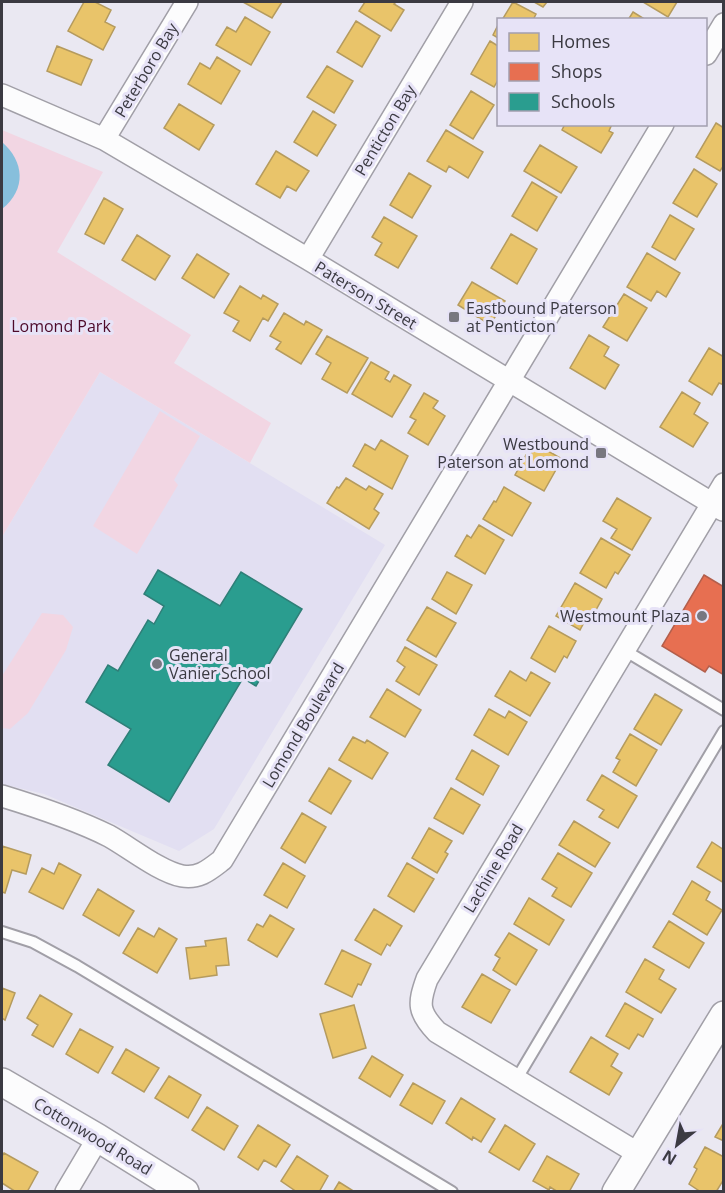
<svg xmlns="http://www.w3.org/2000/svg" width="725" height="1193" font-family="'Open Sans',sans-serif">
<rect width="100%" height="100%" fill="#eae8f2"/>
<!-- built -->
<path fill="#e2dff2" d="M 100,372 L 385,545 L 214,829 L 179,851 L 44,794 L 2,784 L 2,537 Z"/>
<!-- green -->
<path fill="#f2d6e3" d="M 2,130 L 103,172 L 57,252 L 191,335 L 174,363 L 271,423 L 250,463 L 100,372 L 2,537 Z
M 160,411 L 200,436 L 174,480 L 178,485 L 137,554 L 93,526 Z
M 42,613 L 63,615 L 73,627 L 66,650 L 28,713 L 10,729 L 2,728 L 2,676 Z"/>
<!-- water -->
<path fill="#87bfdc" d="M 2,142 C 24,161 27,189 2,209 Z"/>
<!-- homes -->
<path fill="#e9c46a" stroke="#b59b5e" stroke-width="1.5" d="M 84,2 L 95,2 L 111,10 L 105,22 L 115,27 L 103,50 L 68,31 Z
M 243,2 L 282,2 L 272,18 Z
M 365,2 L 396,2 L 394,4 L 404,10 L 391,31 L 359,11 Z
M 513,2 L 536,14 L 533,20 L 502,20 Z
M 534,2 L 547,2 L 543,7 Z
M 643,2 L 677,2 L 668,17 Z
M 633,12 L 646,20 L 628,20 Z
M 245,17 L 270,32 L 251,65 L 216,45 L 227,27 L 236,32 Z
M 356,21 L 380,36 L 362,67 L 337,52 Z
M 498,25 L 498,38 L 493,35 Z
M 490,41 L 498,46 L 498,80 L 494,87 L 471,74 Z
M 57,46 L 92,60 L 81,85 L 47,71 Z
M 217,57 L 240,71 L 221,104 L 188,84 L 200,63 L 210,69 Z
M 327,66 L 353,81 L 334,113 L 307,97 Z
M 471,91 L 494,105 L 473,139 L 450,125 Z
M 179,104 L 214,125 L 199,150 L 164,128 Z
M 313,111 L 336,125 L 317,156 L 294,142 Z
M 716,123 L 724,128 L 724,165 L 720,171 L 696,157 Z
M 565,124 L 612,124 L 609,131 L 613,133 L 601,153 L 562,130 Z
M 446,130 L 483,152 L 468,178 L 449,166 L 446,172 L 427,161 Z
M 540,145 L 577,167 L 561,193 L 524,171 Z
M 276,151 L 309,171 L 296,191 L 287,186 L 280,198 L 256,184 Z
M 694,169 L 717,184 L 697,217 L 673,203 Z
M 409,173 L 431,186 L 412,218 L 390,205 Z
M 532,182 L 557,197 L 537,231 L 512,216 Z
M 104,198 L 123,209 L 104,244 L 85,234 Z
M 670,215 L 694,229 L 675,260 L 652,247 Z
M 384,217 L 417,236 L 398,268 L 375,255 L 382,243 L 372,237 Z
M 511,234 L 537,249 L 517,284 L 491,268 Z
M 137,235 L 170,256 L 155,280 L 122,260 Z
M 647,253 L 680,273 L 666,297 L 657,291 L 651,301 L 627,287 Z
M 197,254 L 229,274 L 214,298 L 182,278 Z
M 472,282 L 505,301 L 490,325 L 458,305 Z
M 240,286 L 261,299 L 263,295 L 278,304 L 268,321 L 263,318 L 250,341 L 233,331 L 239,321 L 224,313 Z
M 624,294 L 647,308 L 627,341 L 603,327 Z
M 284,313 L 304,325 L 306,321 L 322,330 L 301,364 L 276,349 L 281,342 L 270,336 Z
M 589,335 L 609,347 L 604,356 L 619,365 L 605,389 L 570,368 Z
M 327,336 L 368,358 L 347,393 L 322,379 L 331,363 L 316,354 Z
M 709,348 L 724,357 L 724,385 L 719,383 L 712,395 L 689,381 Z
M 371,362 L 389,372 L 385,379 L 390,382 L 394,375 L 411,385 L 392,417 L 352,394 Z
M 682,392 L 700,403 L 694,414 L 708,423 L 693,447 L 660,427 Z
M 424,393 L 438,401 L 433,408 L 445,416 L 428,445 L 408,433 L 416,420 L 410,417 Z
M 381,440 L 408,456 L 392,489 L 353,466 L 365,444 L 375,450 Z
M 536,444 L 562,459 L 544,491 L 515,475 L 526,455 L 529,457 Z
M 346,478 L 366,490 L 369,486 L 383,494 L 374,509 L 379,513 L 369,529 L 327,503 L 337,487 L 339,488 Z
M 504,487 L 531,503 L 512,536 L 483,519 L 494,501 L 496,502 Z
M 617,498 L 651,518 L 632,550 L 611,538 L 617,529 L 603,521 Z
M 479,525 L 504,540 L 485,574 L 455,556 L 467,535 L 471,538 Z
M 601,538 L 630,555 L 618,574 L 615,572 L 606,588 L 580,573 Z
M 447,572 L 472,585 L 456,614 L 432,599 Z
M 575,583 L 602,599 L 591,619 L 587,617 L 580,630 L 556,616 Z
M 427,607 L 456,623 L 436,657 L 407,640 Z
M 549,626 L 576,641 L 567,658 L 564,656 L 555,672 L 531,658 Z
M 405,647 L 437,665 L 419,695 L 396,681 L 405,667 L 397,661 Z
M 510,671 L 526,681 L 531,672 L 550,683 L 530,716 L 495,696 Z
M 387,689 L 421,710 L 405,737 L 370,717 Z
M 655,694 L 682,710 L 661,745 L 634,729 Z
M 489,709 L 505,718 L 509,711 L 527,722 L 508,755 L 474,735 Z
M 630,734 L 657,750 L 636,786 L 613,772 L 620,760 L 616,758 Z
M 353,737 L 365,743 L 367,740 L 388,753 L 372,779 L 339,760 Z
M 472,750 L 499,766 L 483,795 L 456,779 Z
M 329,768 L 351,781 L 331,814 L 309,801 Z
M 602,775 L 637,796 L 618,828 L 599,817 L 604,810 L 587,800 Z
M 451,788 L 480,805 L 463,834 L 434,818 Z
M 302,813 L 326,827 L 305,863 L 281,848 Z
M 574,821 L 610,843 L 595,867 L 559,845 Z
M 429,828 L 452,841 L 445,852 L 448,854 L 437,873 L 412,858 Z
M 712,842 L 724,850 L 724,883 L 697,867 Z
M 2,846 L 31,855 L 26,874 L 12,870 L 5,893 L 2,892 Z
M 558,853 L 592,873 L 571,907 L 552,896 L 557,888 L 542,879 Z
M 59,863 L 81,875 L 63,909 L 29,892 L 42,868 L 54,874 Z
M 283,863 L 305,876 L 287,908 L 264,895 Z
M 407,863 L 434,879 L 414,912 L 388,896 Z
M 692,881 L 710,892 L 706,900 L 722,910 L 707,935 L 673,914 Z
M 98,889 L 134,911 L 119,936 L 83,915 Z
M 529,898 L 564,920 L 549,945 L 514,924 Z
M 374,909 L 402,926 L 390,946 L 387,944 L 381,955 L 355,940 Z
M 270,915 L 294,929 L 277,957 L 248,940 L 257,924 L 263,927 Z
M 669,921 L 704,943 L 689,968 L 653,947 Z
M 138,928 L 154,937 L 159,928 L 177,939 L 157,973 L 123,953 Z
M 509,933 L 537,950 L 516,985 L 493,970 L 500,958 L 495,955 Z
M 226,938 L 229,965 L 216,966 L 217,975 L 190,979 L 186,948 L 206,946 L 205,941 Z
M 342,950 L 371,964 L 361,985 L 358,984 L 352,997 L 325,984 Z
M 645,959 L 664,970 L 659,979 L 676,989 L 661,1013 L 626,992 Z
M 482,974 L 510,990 L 491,1023 L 462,1007 Z
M 2,988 L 15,993 L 5,1020 L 2,1018 Z
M 40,995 L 72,1014 L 53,1047 L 32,1035 L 38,1025 L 27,1018 Z
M 625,1003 L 653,1019 L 643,1037 L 638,1034 L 629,1049 L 606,1036 Z
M 354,1005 L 366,1048 L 333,1058 L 320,1014 Z
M 80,1029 L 113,1047 L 98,1073 L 66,1054 Z
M 591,1037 L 618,1054 L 611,1066 L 622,1073 L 609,1095 L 570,1072 Z
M 126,1049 L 159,1068 L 144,1092 L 112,1073 Z
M 372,1056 L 403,1075 L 390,1097 L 359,1078 Z
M 169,1076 L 201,1095 L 188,1118 L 155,1098 Z
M 413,1083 L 445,1101 L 432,1124 L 400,1105 Z
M 461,1098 L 495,1119 L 481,1142 L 473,1137 L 472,1140 L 446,1123 Z
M 207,1107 L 238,1126 L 224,1150 L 192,1130 Z
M 724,1122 L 724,1141 L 715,1137 Z
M 258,1125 L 290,1145 L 276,1167 L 264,1160 L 258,1170 L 238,1157 Z
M 505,1125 L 535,1144 L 519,1170 L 489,1152 Z
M 705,1147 L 724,1157 L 724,1179 L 716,1192 L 701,1192 L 689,1184 L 697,1169 L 694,1167 Z
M 4,1153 L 38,1172 L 27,1192 L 16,1192 L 2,1183 L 2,1156 Z
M 297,1156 L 328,1176 L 319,1192 L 297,1192 L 281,1181 Z
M 547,1156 L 579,1174 L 569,1192 L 558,1192 L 550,1187 L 549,1190 L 533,1181 Z
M 339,1182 L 355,1192 L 333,1192 Z"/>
<!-- shops -->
<path fill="#e76f51" stroke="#b35f4c" stroke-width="1.5" d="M 704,575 L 724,587 L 724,675 L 709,666 L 705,672 L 662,646 Z"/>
<!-- schools -->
<path fill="#2a9d8f" stroke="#2f7f78" stroke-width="1.5" d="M 158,570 L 220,606 L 241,572 L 302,609 L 256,686 L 243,678 L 169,802 L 108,765 L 131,729 L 86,702 L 108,665 L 118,671 L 148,620 L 154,624 L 164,606 L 144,594 Z"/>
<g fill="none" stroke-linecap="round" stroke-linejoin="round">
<defs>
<path id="service" d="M 624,650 L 724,710
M 2,932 L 33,942 L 77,966 L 452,1192
M 516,1080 L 724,731"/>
<path id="minor" d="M 706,54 L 724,24
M 2,95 L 104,139 L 308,259 L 723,510
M 104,139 L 187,2
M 308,259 L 462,2
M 2,796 C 38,807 75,819 109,836 C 129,847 160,872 182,876 C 199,879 209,870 222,860 L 663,124
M 639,1154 L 437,1032 C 418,1012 418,1004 427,979 L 724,484
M 66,1192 L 98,1138"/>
<path id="tertiary" d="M 2,1082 L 98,1138 L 185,1192
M 616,1192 L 724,1015"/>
</defs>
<!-- service casing -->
<use href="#service" stroke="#a19fa7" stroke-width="14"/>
<!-- minor casing -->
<use href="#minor" stroke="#a19fa7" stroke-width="24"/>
<!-- tertiary casing -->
<use href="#tertiary" stroke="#a19fa7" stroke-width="30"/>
<!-- service -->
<use href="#service" stroke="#fcfcfd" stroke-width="10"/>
<!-- minor -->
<use href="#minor" stroke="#fcfcfd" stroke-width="21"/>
<!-- tertiary -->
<use href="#tertiary" stroke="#fcfcfd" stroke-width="27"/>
</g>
<!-- markers -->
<g fill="#787780" stroke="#e7e3f7" stroke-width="2">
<rect x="448" y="311" width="12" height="12" rx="3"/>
<rect x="595" y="447" width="12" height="12" rx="3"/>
<circle cx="702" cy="616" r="6"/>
<circle cx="157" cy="664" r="6"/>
</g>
<g text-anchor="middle" stroke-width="6" stroke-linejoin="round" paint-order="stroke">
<!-- street labels -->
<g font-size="16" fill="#3b3a42" stroke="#e7e3f7">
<text transform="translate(146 70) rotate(-59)" y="6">Peterboro Bay</text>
<text transform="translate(385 130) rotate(-59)" y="6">Penticton Bay</text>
<text transform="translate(366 295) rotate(31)" y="6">Paterson Street</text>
<text transform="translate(303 725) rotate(-59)" y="6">Lomond Boulevard</text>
<text transform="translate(493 868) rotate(-59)" y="6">Lachine Road</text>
<text transform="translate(93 1136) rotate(31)" y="6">Cottonwood Road</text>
</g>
<!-- poi labels -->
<g font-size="16" fill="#3b3a42" stroke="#e7e3f7" text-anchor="start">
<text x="466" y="314">Eastbound Paterson<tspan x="466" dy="18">at Penticton</tspan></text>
<text x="589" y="450" text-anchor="end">Westbound<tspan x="589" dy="18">Paterson at Lomond</tspan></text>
<text x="690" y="622" text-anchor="end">Westmount Plaza</text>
<text x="169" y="661">General<tspan x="169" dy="18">Vanier School</tspan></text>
</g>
<!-- park labels -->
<g font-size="16" fill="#4d0a2a" stroke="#e7e3f7">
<text x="61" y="332">Lomond Park</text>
</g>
</g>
<!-- border -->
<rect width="725" height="1193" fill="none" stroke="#3b3a42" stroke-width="6"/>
<!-- legend -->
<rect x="497" y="18" width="210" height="108" fill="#e7e3f7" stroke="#a29faf" stroke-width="1.5"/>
<rect x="509" y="33" width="30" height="18" fill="#e9c46a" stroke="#a29faf" stroke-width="1.5"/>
<text x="551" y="48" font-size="18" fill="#3b3a42">Homes</text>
<rect x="509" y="63" width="30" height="18" fill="#e76f51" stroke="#a29faf" stroke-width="1.5"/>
<text x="551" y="78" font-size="18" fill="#3b3a42">Shops</text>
<rect x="509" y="93" width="30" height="18" fill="#2a9d8f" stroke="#a29faf" stroke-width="1.5"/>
<text x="551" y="108" font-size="18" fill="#3b3a42">Schools</text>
<!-- north arrow -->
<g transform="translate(677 1145) rotate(211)" stroke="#e7e3f7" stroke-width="4.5" paint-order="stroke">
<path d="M0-4.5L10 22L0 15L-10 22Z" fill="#3b3a42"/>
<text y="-9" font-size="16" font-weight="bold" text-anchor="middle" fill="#3b3a42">N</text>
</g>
</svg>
